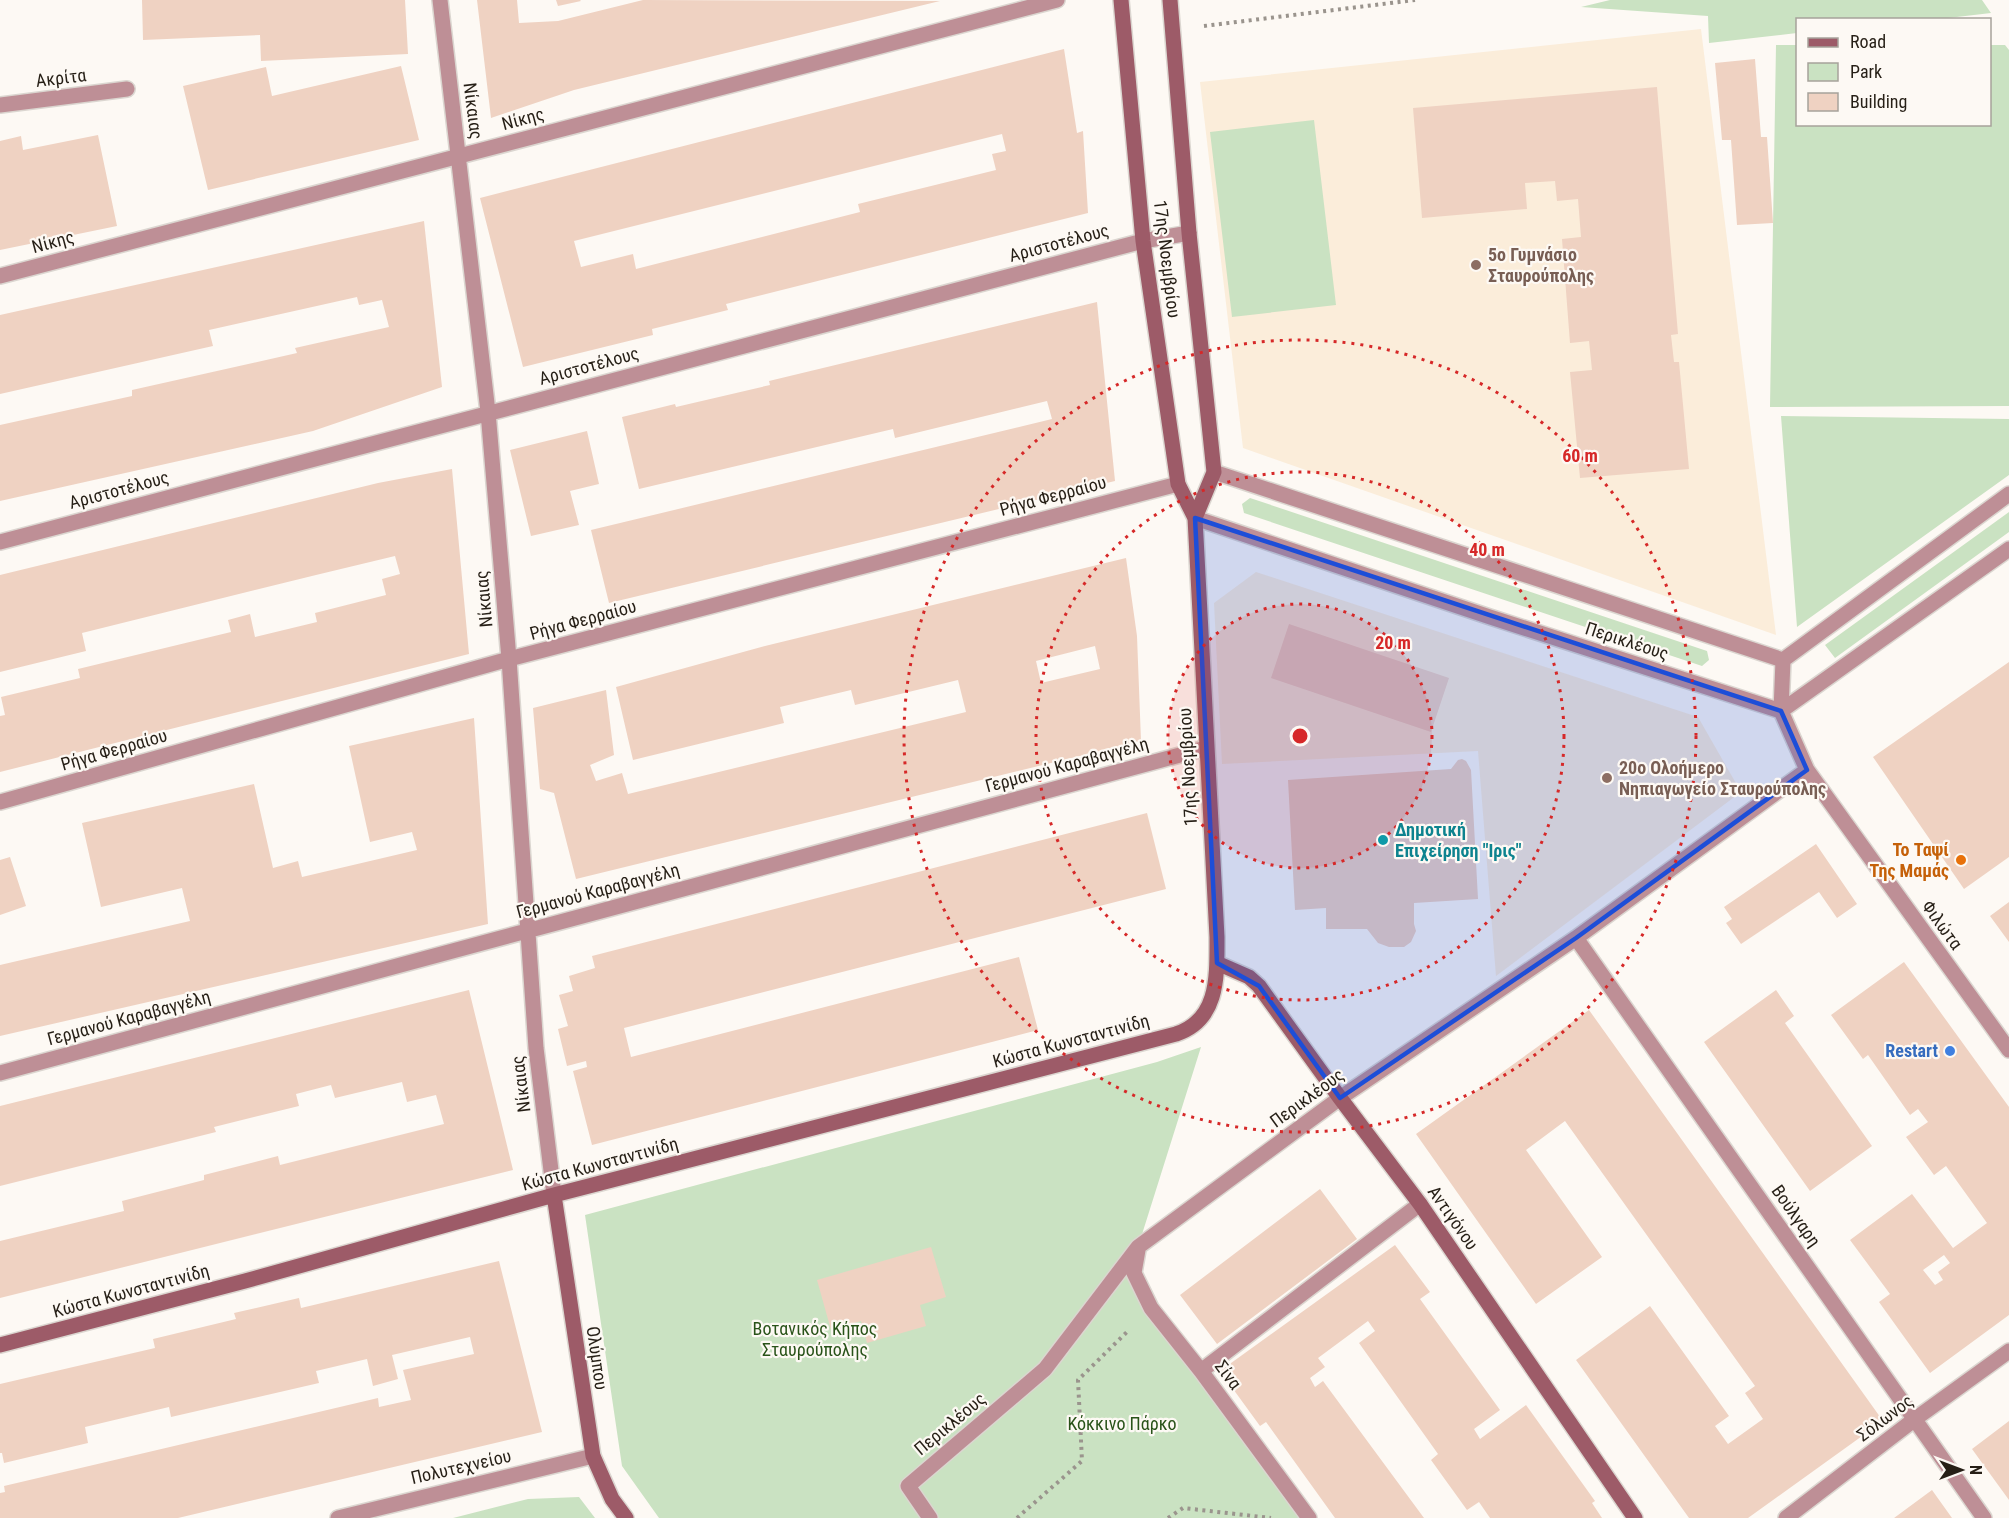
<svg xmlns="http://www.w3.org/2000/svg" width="2009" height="1518" font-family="'Roboto Condensed',sans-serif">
<rect width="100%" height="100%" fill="#fdf9f4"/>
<!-- built -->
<path fill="#fbedda" d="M 1701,29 L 1776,635 L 1243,448 L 1200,82 Z
M 1256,572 L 1698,717 L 1741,792 L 1496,976 L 1478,751 L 1222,764 L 1214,603 Z"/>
<!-- green -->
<path fill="#cae2c2" d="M 1610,0 L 1982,0 L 1991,13 L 1931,20 L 1798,20 L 1797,33 L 1709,43 L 1708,16 L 1581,7 Z
M 1776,45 L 1797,45 L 1798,124 L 1990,124 L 1990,45 L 2005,45 L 2009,50 L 2009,406 L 1770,407 Z
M 1314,120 L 1336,305 L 1232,317 L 1210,132 Z
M 1781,416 L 2009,419 L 2009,475 L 1797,627 Z
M 1250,498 L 1707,651 L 1709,660 L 1702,666 L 1244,513 L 1242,504 Z
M 2009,512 L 2009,532 L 1835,658 L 1825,645 Z
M 1201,1047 L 1138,1247 L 1135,1273 L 1309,1518 L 659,1518 L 622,1466 L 585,1215 L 1157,1062 Z
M 579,1497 L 595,1518 L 453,1518 L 528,1499 Z"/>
<!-- building -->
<path fill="#efd2c2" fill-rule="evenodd" d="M 142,0 L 405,0 L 408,54 L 261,61 L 260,35 L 143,40 Z
M 477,0 L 517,0 L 519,23 L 558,21 L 643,0 L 940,1 L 574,90 L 491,118 Z
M 556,0 L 580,0 L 581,1 L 558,6 Z
M 1064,49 L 1077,133 L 1083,131 L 1088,213 L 726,304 L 728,310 L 652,329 L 653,335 L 523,367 L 480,198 ZM 1002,134 L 1006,151 L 992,154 L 996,170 L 858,204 L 860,212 L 636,269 L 633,254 L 581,267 L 574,241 Z
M 1755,59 L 1761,137 L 1767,137 L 1773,223 L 1737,225 L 1731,140 L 1722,140 L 1715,63 Z
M 401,66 L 419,140 L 208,190 L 183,86 L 266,67 L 272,96 Z
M 1657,87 L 1678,334 L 1671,335 L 1674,362 L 1679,362 L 1689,469 L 1580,478 L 1570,372 L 1592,370 L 1589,341 L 1570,343 L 1562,239 L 1581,237 L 1578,199 L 1557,201 L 1555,181 L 1525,183 L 1527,209 L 1422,218 L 1413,108 Z
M 98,135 L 117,226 L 0,250 L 0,141 L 21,136 L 23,150 Z
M 424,221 L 442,387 L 313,431 L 0,501 L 0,425 L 132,396 L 132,390 L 297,353 L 295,348 L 389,327 L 382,300 L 359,305 L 357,297 L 209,330 L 213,346 L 0,394 L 0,315 Z
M 1097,302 L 1115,481 L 609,603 L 591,530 L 1052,419 L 1047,401 L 895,438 L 893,429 L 639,489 L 622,417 L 675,404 L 676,407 L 770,385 L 769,381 Z
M 587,431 L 599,484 L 570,491 L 579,525 L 531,536 L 510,450 Z
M 452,469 L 469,654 L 0,772 L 0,716 L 5,715 L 1,697 L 80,678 L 78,669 L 231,632 L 228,620 L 250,614 L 255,637 L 317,622 L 315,613 L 386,595 L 382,579 L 400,574 L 395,556 L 316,575 L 82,633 L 86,651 L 0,672 L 0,575 L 378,483 Z
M 1126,558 L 1137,636 L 1141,741 L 576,879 L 554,793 L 540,789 L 533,708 L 606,690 L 614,755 L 590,765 L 596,781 L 622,773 L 628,794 L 929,721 L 966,712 L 958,680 L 855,705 L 851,690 L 780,707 L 784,723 L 633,760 L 616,687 L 765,646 ZM 1095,646 L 1100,669 L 1041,683 L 1036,661 Z
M 1289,624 L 1449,678 L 1431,732 L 1271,678 Z
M 2009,662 L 2009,857 L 1964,889 L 1873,757 Z
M 474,718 L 488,924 L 0,1036 L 0,965 L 190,921 L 182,888 L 101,907 L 82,823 L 254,784 L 273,868 L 298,861 L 302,877 L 417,850 L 412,832 L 370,842 L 349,746 Z
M 1462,759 L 1466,761 L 1471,770 L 1478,899 L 1414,903 L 1414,924 L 1416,931 L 1411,942 L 1404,947 L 1389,947 L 1378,943 L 1367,929 L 1326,929 L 1326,908 L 1295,910 L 1288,780 L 1451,769 L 1458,760 Z
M 1147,813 L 1166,889 L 624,1028 L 631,1057 L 1019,957 L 1038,1030 L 592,1145 L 573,1071 L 587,1067 L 586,1061 L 567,1066 L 558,1029 L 568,1026 L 559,995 L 573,991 L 569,976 L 595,968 L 592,956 Z
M 1816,844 L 1857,904 L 1837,918 L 1819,892 L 1741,944 L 1726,923 L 1732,919 L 1724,907 Z
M 10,857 L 26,906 L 0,915 L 0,860 Z
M 2009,902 L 2009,942 L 1990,916 Z
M 1904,962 L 2009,1107 L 2009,1315 L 1930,1373 L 1879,1302 L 1890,1294 L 1850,1240 L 1912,1194 L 1953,1248 L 1987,1223 L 1946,1166 L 1934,1175 L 1906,1137 L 1928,1122 L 1918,1109 L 1910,1115 L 1868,1055 L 1863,1059 L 1831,1015 ZM 1944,1255 L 1950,1263 L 1938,1272 L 1943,1280 L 1935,1285 L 1923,1270 Z
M 469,990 L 513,1170 L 0,1298 L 0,1241 L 124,1211 L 122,1201 L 204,1180 L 204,1175 L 278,1156 L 280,1165 L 444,1124 L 436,1095 L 407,1102 L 402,1082 L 335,1098 L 331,1085 L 296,1094 L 299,1106 L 214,1127 L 216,1132 L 0,1186 L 0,1106 Z
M 1776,990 L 1794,1016 L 1785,1023 L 1872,1146 L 1810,1191 L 1704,1042 Z
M 1589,1010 L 1883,1421 L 1748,1518 L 1689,1518 L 1576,1360 L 1650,1306 L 1729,1416 L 1715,1426 L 1728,1444 L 1763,1419 L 1745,1393 L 1755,1386 L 1565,1121 L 1526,1150 L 1602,1257 L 1536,1304 L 1416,1134 Z
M 1320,1189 L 1357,1239 L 1217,1344 L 1180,1295 Z
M 1395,1245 L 1430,1292 L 1420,1299 L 1500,1410 L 1474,1429 L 1480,1439 L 1526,1405 L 1595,1501 L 1592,1503 L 1602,1518 L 1490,1518 L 1479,1502 L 1467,1510 L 1431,1460 L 1438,1454 L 1359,1343 L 1375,1331 L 1368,1321 L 1318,1358 L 1325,1367 L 1310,1378 L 1315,1387 L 1323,1381 L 1424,1518 L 1335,1518 L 1266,1422 L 1260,1426 L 1220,1371 Z
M 931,1247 L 946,1297 L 920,1305 L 926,1326 L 867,1343 L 861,1321 L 831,1330 L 817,1280 Z
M 499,1261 L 542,1432 L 178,1518 L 0,1518 L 0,1493 L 5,1492 L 4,1486 L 378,1398 L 379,1407 L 411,1400 L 403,1370 L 474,1354 L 470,1337 L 392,1355 L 398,1379 L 373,1386 L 367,1359 L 316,1371 L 319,1383 L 171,1417 L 169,1407 L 85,1427 L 88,1443 L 4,1463 L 2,1453 L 0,1453 L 0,1384 L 155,1348 L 153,1339 L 236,1319 L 234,1313 L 299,1298 L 301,1308 Z
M 2009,1421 L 2009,1500 L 1972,1449 Z
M 1932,1490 L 1952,1518 L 1894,1518 Z"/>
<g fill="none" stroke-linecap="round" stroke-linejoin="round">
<defs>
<path id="street" d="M 440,0 L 488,412 L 509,659 L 536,1048 L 554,1195
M 0,105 L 127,89
M 0,276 L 1057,0
M 1214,472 L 1783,660 L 2009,494
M 1195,518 L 1490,617 L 1781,711 L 2009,549
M 0,542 L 1143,241 L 1189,233
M 1783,660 L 1781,711 L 1807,770 L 2009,1050
M 0,802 L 509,659 L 1178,484
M 1576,938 L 1984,1518
M 0,1073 L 1206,748
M 1138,1250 L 1134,1273 L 1151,1308 L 1201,1371 L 1309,1518
M 1201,1371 L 1420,1204
M 338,1518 L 593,1456
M 930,1518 L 908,1486 L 1045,1369 L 1138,1247 L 1340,1098 L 1576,938 L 1807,770
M 1786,1518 L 1915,1419 L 2009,1351"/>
<path id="secondary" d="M 1170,0 L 1189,233 L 1214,472 L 1195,518
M 1217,963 L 1249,977 L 1259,986 L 1340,1098 L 1420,1204 L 1635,1518
M 554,1195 L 593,1456 L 612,1499 L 626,1518
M 0,1345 L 245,1281 L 554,1195 L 1176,1034 C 1219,1020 1217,976 1217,937 L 1195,518 L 1178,484 L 1173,449 L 1143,241 L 1121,0"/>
</defs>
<!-- street casing -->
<use href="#street" stroke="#dbd6d0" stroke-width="18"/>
<!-- secondary casing -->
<use href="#secondary" stroke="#dbd6d0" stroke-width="18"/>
<!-- path -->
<path stroke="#9a948d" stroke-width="4" stroke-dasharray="3 4.5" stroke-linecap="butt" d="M 1204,26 L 1415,0
M 1017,1518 L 1082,1461 L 1078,1380 L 1129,1330
M 1168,1518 L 1183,1508 L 1271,1518"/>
<!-- street -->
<use href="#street" stroke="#be8f96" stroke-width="15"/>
<!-- secondary -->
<use href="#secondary" stroke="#9d5b68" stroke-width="15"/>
</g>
<!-- marked area -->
<path fill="#1d4ed8" fill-opacity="0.2" stroke="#1d4ed8" stroke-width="4.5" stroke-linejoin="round" d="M 1195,518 L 1781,711 L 1807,770 L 1576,938 L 1340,1098 L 1259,986 L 1217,963 Z"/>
<!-- distance rings -->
<circle cx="1300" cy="736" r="132" fill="#d62828" fill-opacity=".12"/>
<g fill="none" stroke="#d62828" stroke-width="3" stroke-dasharray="3 6">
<circle cx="1300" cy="736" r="132"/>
<circle cx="1300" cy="736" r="264"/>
<circle cx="1300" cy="736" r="396"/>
</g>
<!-- markers -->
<g fill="#8d6e63" stroke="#fdf9f4" stroke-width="2">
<circle cx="1476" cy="265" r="6"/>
<circle cx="1607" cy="778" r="6"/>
</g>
<circle fill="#0f9aa8" stroke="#fdf9f4" stroke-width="2" cx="1383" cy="840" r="6"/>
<circle fill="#e8710a" stroke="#fdf9f4" stroke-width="2" cx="1961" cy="860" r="6"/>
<circle fill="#3f7fe0" stroke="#fdf9f4" stroke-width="2" cx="1950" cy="1051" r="6"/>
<g text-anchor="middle" stroke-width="4.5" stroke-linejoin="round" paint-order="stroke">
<!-- street labels -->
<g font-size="18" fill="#261f16" stroke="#fdf9f4">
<text transform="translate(61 78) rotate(-7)" y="6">Ακρίτα</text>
<text transform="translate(473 111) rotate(83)" y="6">Νίκαιας</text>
<text transform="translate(523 119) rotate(-15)" y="6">Νίκης</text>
<text transform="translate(53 242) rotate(-15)" y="6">Νίκης</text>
<text transform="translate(1059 243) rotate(-15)" y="6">Αριστοτέλους</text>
<text transform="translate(1167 259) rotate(83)" y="6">17ης Νοεμβρίου</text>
<text transform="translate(589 366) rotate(-15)" y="6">Αριστοτέλους</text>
<text transform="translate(119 490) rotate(-15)" y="6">Αριστοτέλους</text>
<text transform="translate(1053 496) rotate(-15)" y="6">Ρήγα Φερραίου</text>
<text transform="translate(484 599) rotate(-95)" y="6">Νίκαιας</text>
<text transform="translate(583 620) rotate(-15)" y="6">Ρήγα Φερραίου</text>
<text transform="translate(1627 641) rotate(18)" y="6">Περικλέους</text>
<text transform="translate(114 750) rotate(-16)" y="6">Ρήγα Φερραίου</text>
<text transform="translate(1067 765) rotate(-15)" y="6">Γερμανού Καραβαγγέλη</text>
<text transform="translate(1188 767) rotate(-93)" y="6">17ης Νοεμβρίου</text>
<text transform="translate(598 891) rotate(-15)" y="6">Γερμανού Καραβαγγέλη</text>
<text transform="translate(1942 925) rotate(54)" y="6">Φιλώτα</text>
<text transform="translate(129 1018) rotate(-15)" y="6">Γερμανού Καραβαγγέλη</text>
<text transform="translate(1071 1041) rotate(-15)" y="6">Κώστα Κωνσταντινίδη</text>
<text transform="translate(521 1084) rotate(-97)" y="6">Νίκαιας</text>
<text transform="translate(1307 1098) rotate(-36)" y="6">Περικλέους</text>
<text transform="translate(600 1164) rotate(-15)" y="6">Κώστα Κωνσταντινίδη</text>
<text transform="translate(1796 1216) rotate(55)" y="6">Βούλγαρη</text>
<text transform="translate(1453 1218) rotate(55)" y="6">Αντιγόνου</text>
<text transform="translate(131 1291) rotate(-15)" y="6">Κώστα Κωνσταντινίδη</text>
<text transform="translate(597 1358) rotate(82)" y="6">Ολύμπου</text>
<text transform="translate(1228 1375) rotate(53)" y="6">Σίνα</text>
<text transform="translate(1885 1418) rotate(-37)" y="6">Σόλωνος</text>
<text transform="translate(950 1424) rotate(-40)" y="6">Περικλέους</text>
<text transform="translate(461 1467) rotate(-13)" y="6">Πολυτεχνείου</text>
</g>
<!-- education labels -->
<g font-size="18" font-weight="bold" fill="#785e54" stroke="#fdf9f4" text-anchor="start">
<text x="1488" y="261">5ο Γυμνάσιο<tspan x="1488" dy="21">Σταυρούπολης</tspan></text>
<text x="1619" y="774">20ο Ολοήμερο<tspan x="1619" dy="21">Νηπιαγωγείο Σταυρούπολης</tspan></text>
</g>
<!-- culture labels -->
<g font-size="18" font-weight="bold" fill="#0d838f" stroke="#fdf9f4" text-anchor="start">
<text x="1395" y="836">Δημοτική<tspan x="1395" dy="21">Επιχείρηση "Ιρις"</tspan></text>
</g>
<!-- food labels -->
<g font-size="18" font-weight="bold" fill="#c56008" stroke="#fdf9f4" text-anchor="end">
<text x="1949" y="856">Το Ταψί<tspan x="1949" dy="21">Της Μαμάς</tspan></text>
</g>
<!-- shop labels -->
<g font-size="18" font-weight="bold" fill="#366cbe" stroke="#fdf9f4" text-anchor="end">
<text x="1938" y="1057">Restart</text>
</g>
<!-- park labels -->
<g font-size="18" fill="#295319" stroke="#fdf9f4">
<text x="815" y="1335">Βοτανικός Κήπος<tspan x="815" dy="21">Σταυρούπολης</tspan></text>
<text x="1122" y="1430">Κόκκινο Πάρκο</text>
</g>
</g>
<circle cx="1300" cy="736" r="9" fill="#d62828" stroke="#fdf9f4" stroke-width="3"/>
<g font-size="18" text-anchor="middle" font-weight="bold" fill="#d62828" stroke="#fdf9f4" stroke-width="4.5" stroke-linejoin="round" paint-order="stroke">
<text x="1580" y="462">60 m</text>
<text x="1487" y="556">40 m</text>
<text x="1393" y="649">20 m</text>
</g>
<!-- legend -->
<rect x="1796" y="18" width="195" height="108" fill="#fdf9f4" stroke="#a7a29b" stroke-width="1.5"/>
<rect x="1808" y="38" width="30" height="9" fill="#9d5b68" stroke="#a7a29b" stroke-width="1.5"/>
<text x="1850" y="48" font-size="18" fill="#261f16">Road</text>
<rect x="1808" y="63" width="30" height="18" fill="#cae2c2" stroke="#a7a29b" stroke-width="1.5"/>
<text x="1850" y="78" font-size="18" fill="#261f16">Park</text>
<rect x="1808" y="93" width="30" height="18" fill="#efd2c2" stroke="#a7a29b" stroke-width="1.5"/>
<text x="1850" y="108" font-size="18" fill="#261f16">Building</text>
<!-- north arrow -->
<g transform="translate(1961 1470) rotate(90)" stroke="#fdf9f4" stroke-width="4.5" paint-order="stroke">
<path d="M0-4.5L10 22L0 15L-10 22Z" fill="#261f16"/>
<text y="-9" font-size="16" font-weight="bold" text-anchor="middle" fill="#261f16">N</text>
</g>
</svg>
